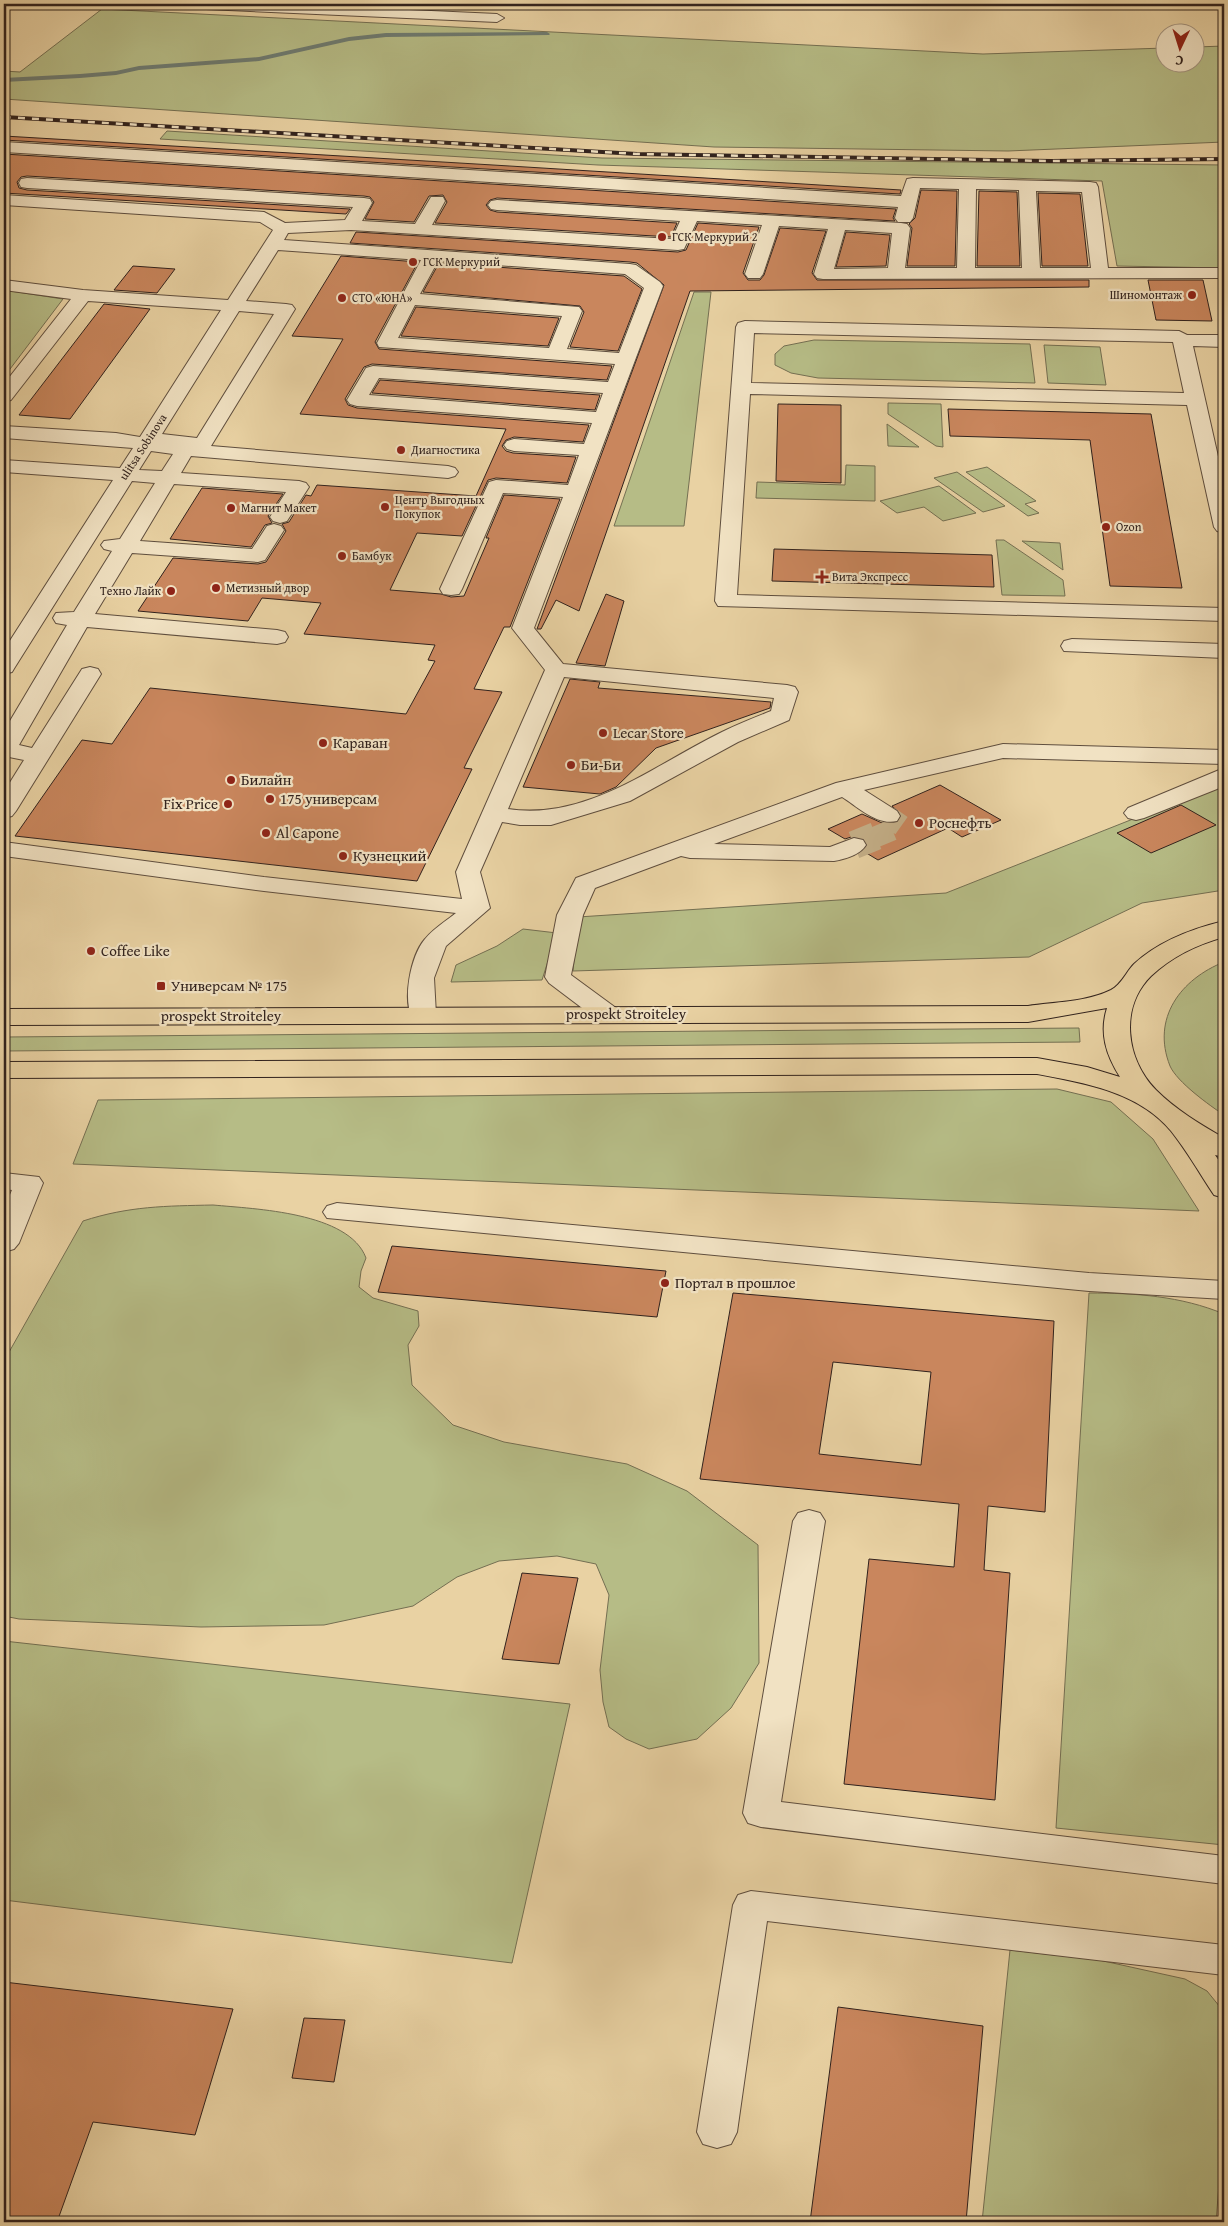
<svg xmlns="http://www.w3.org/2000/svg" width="1228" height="2226" font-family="'Gentium Book Plus',serif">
<rect width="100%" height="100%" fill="#e9d2a3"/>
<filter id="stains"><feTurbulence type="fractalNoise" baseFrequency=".004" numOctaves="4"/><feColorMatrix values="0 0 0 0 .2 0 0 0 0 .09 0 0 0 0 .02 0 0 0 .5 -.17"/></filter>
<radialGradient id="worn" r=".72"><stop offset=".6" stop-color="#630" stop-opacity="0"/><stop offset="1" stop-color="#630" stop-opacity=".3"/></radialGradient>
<!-- green -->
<path fill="#b6bc86" stroke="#746f52" d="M 102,9 L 983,54 L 1165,48 L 1166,62 L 1196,62 L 1196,47 L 1224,46 L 1224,142 L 1008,151 L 714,147 L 4,99 L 4,71 L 20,72 Z
M 167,131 L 602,158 L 1224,165 L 1224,268 L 1117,266 L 1102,181 L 598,165 L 160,139 Z
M 4,290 L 63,299 L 4,377 Z
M 694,292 L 711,292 L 684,526 L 614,526 Z
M 814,340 L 1030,344 L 1035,383 L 818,378 L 791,373 L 775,365 L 775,354 L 784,346 Z
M 1044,345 L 1100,347 L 1106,385 L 1048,383 Z
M 888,403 L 941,404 L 943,447 L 936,446 L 888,414 Z
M 887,424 L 919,447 L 888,446 Z
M 846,465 L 875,466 L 875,501 L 756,498 L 757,482 L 845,485 Z
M 987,467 L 1036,501 L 1025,504 L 1039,513 L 1028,516 L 966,472 Z
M 957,472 L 1005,506 L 983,512 L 934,478 Z
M 939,486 L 976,513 L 943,521 L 924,507 L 897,513 L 880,501 Z
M 996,540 L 1004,540 L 1063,580 L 1065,596 L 1002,595 Z
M 1022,541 L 1060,543 L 1063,570 Z
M 1224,783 L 1224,890 L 1142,903 L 1029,957 L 573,971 L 578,917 L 946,893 Z
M 523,929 L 557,933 L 542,980 L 451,982 L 456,965 L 497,946 Z
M 1224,962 L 1224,1115 C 1209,1105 1177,1082 1170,1066 C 1151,1018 1181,979 1224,962 Z
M 1079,1028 L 1080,1042 L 4,1051 L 4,1037 Z
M 1057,1089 L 1111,1102 L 1153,1139 L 1199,1211 L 73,1164 L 98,1100 Z
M 213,1205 C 255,1209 349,1212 366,1258 L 361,1271 L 359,1287 L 373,1298 L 418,1311 L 419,1326 L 408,1345 L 412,1385 L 453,1425 L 504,1442 L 627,1464 L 687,1491 L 758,1545 L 759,1663 L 731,1708 L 697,1739 L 649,1749 L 626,1739 L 609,1727 L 603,1702 L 600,1670 L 609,1595 L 596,1564 L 557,1556 L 499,1561 L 457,1577 L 413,1606 L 324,1625 L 201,1627 L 19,1619 L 4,1616 L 4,1361 L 83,1221 C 129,1206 166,1206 213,1205 Z
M 1089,1293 C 1135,1293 1181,1296 1224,1314 L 1224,1845 L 1056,1828 Z
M 4,1641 L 570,1704 L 512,1963 L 4,1900 Z
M 1010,1950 L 1099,1960 L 1185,1979 L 1207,1991 L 1220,2007 L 1224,2120 L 1216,2222 L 982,2222 Z"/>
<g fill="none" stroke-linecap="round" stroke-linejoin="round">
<!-- stream -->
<path fill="#6e7b71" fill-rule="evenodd" d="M 547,32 L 550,34 L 549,35 L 386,37 L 349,41 L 259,61 L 139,70 L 116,75 L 80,78 L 4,82 L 4,78 L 80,74 L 116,71 L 139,66 L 259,57 L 349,37 L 386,33 Z"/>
</g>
<!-- building -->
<path fill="#c9865d" stroke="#31221d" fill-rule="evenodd" d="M 4,136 L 493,165 L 901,190 L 900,194 L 4,140 Z
M 4,154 L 896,209 L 893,218 L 895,221 L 497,198 L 490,200 L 486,205 L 490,210 L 497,212 L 677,223 L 671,237 L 435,223 L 447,202 L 443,195 L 429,196 L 414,222 L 365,219 L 374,202 L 370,197 L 364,196 L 27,176 L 21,177 L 17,182 L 19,188 L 27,190 L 350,209 L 346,214 L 4,193 Z
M 921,190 L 957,191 L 955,266 L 907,266 L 912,228 L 909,224 L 915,218 Z
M 979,191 L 1017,192 L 1020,266 L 977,266 Z
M 1038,193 L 1080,194 L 1088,266 L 1042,266 Z
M 698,223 L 759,227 L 743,273 L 748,280 L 760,280 L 764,275 L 780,228 L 826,231 L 812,273 L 817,280 L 1089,280 L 1089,287 L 690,291 L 579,611 L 556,600 L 541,629 L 537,629 L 664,285 L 637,263 L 630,262 L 350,243 L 356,232 L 678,252 L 686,250 Z
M 846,232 L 890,235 L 886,266 L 836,267 Z
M 341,256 L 418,262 L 375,342 L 379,349 L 612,366 L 607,380 L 372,364 L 364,367 L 345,399 L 348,405 L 357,408 L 589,425 L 583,442 L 514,437 L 506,440 L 502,446 L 506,451 L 513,453 L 576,457 L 567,483 L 496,478 L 488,480 L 462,536 L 417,533 L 390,590 L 441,594 L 451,597 L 464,596 L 489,538 L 486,538 L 504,495 L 560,499 L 510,627 L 504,627 L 474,689 L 502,692 L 464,768 L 472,769 L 417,881 L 15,836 L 82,740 L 112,744 L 150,688 L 406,714 L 435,661 L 428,660 L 435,645 L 304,634 L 321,603 L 262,598 L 248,621 L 138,611 L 173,558 L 258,564 L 266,562 L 286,531 L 282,524 L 289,522 L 306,495 L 311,496 L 317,485 L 476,496 L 506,429 L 300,414 L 343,339 L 292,336 Z
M 439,263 L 624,276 L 642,289 L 618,351 L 570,347 L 584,312 L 580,306 L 423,292 Z
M 133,266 L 175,269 L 157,293 L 114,290 Z
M 1148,280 L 1203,280 L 1212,321 L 1156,320 Z
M 104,304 L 150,309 L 70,419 L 19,415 Z
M 416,307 L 559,318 L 548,346 L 401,336 Z
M 380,380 L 600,395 L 595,410 L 372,393 Z
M 778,404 L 841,405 L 841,483 L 776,481 Z
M 948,409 L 1151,414 L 1182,588 L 1110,586 L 1090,440 L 950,436 Z
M 202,488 L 283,494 L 268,516 L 272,523 L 265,525 L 251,547 L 170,539 Z
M 774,549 L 992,555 L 994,587 L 772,581 Z
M 606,594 L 624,601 L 605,666 L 576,663 Z
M 570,679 L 600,682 L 598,688 L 771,702 L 770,708 L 656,748 L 616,787 L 600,794 L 523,787 Z
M 940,785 L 1001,820 L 962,837 L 948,828 L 878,860 L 863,851 L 868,845 L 863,838 L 854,836 L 845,839 L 828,829 L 862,814 L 882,823 L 897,823 L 902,815 L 892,806 Z
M 1181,805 L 1216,825 L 1151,853 L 1117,833 Z
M 392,1246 L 666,1271 L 657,1317 L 378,1292 Z
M 733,1293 L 1054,1321 L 1045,1512 L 988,1506 L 984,1570 L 1010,1573 L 995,1800 L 844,1784 L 869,1559 L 954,1567 L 959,1504 L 700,1479 ZM 833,1362 L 931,1372 L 921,1465 L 819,1454 Z
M 522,1573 L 578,1578 L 559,1664 L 502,1659 Z
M 4,1982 L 233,2009 L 195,2135 L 93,2122 L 57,2222 L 4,2222 Z
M 838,2007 L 983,2026 L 966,2222 L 810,2222 Z
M 304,2018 L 345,2020 L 334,2082 L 292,2078 Z"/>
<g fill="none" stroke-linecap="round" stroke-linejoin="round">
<!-- minor-tunnel-far1 -->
<path stroke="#c4af88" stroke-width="21" stroke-dasharray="21 11" stroke-linecap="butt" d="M 873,838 L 902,826 L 888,816"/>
<!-- minor-tunnel -->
<path stroke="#c4af88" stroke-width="28" stroke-dasharray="28 14" stroke-linecap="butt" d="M 854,845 L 876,836"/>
<defs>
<path id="minor" d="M 177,4 L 277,4 L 497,14 L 504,18 L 497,22 L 184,8 Z
M 4,142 L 901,196 L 907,179 L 913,178 L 1090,182 L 1096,183 L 1098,187 L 1108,268 L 1224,268 L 1224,278 L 823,279 L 817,278 L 814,274 L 828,229 L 779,226 L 763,274 L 760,278 L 748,278 L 745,274 L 762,225 L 697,221 L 684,249 L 678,250 L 351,230 L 288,233 L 284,240 L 630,264 L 636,265 L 660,282 L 663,286 L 534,628 L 563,664 L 787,685 L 795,687 L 798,692 L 789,720 L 738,742 L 630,801 L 551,825 L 520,825 L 502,822 L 480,872 L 490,908 L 446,946 L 434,978 L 436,1015 L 432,1021 L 423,1023 L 414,1021 C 401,1002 411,955 425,939 C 433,929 446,921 456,913 L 264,891 L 4,856 L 4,842 L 264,877 L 462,899 L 456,872 L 545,670 L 512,628 L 563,497 L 503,493 L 462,589 L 459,594 L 451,595 L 443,594 L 440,589 L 489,482 L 496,480 L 568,485 L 579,455 L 514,451 L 507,449 L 504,445 L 507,441 L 514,439 L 584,444 L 592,423 L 357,406 L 350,404 L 347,400 L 366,368 L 373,366 L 608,382 L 615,364 L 379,347 L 377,343 L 421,260 L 278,250 L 246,301 L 286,304 L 292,305 L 295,309 L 211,446 L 448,466 L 455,468 L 458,472 L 455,476 L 448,478 L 191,456 L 181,473 L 299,481 L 306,483 L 309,487 L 287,521 L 280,523 L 273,521 L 270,517 L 286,492 L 174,484 L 140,541 L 252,549 L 267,526 L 274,524 L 281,526 L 284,530 L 265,560 L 258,562 L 132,553 L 95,614 L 277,630 L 285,632 L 288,637 L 285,642 L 277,644 L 87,627 L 19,745 L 32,748 L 82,669 L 90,667 L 98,669 L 101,674 L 16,811 L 12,816 L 4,818 L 4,792 L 24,760 L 4,756 L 4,731 L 67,625 L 56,623 L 53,618 L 56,613 L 74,612 L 112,551 L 104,549 L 101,545 L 104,541 L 120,539 L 155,483 L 132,481 L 15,667 L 12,672 L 4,674 L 4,650 L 113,480 L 4,472 L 4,460 L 120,468 L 133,448 L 4,438 L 4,426 L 116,433 L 140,437 L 221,310 L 88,301 L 11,400 L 4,402 L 4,384 L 71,299 L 4,290 L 4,280 L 83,290 L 228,300 L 273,230 L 260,222 L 4,205 L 4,195 L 264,212 L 285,223 L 345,220 L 353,207 L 27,188 L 21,187 L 19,183 L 21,179 L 27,178 L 364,198 L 370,199 L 372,203 L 362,221 L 415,224 L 431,197 L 443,197 L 445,201 L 432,225 L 672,239 L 680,221 L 497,210 L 491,209 L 488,205 L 491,201 L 497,200 L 901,223 L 907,224 L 910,228 L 905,268 L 957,268 L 959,189 L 920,188 L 913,218 L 910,222 L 898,222 L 895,218 L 898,207 L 4,152 ZM 976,189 L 1019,190 L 1022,268 L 975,268 ZM 1036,191 L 1082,192 L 1091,268 L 1040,268 ZM 845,230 L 892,233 L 888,268 L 834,269 ZM 438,261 L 625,274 L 644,288 L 619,353 L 567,349 L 582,311 L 579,307 L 420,294 ZM 415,305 L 562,316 L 549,348 L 398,338 ZM 239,311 L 274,314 L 197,438 L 162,434 ZM 379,378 L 603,393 L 596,412 L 369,395 ZM 151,451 L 173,454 L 162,471 L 139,470 ZM 564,677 L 774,698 L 771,711 C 754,718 738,724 722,732 C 654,765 587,821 508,809 Z
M 745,321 L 1179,331 L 1187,335 L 1224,335 L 1224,347 L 1193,346 L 1224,483 L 1224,533 L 1217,531 L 1214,527 L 1187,405 L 750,394 L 737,595 L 1224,608 L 1224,621 L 718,606 L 715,601 L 736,327 L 738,323 ZM 754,333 L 1173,342 L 1184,393 L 751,383 Z
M 1072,639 L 1224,644 L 1224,658 L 1064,651 L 1061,646 L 1064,641 Z
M 1003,744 L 1224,750 L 1224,764 L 1003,758 L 864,790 L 897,811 L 900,816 L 897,821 C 877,826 858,807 842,797 L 714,844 L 830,847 L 854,838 L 863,840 L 866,845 C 860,855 845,859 834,861 L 690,858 L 681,856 L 595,888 L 583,915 L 571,975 L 616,1008 L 620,1014 L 616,1020 L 607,1022 L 598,1020 L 549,983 L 545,977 L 557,915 L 576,878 L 836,783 Z
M 1224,768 L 1224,785 L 1217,789 L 1144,818 L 1136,820 L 1128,818 L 1124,813 L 1128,808 Z
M 4,1173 L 39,1177 L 43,1183 L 19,1243 L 14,1249 L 4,1252 L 4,1209 L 12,1190 L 4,1189 Z
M 337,1203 L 1089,1273 L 1224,1281 L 1224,1299 L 1089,1291 L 327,1218 L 323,1212 L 327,1206 Z
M 809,1510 L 820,1513 L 825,1521 L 781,1802 L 1224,1856 L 1224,1884 L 761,1827 L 748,1823 L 743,1813 L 793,1521 L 798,1513 Z
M 751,1891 L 1224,1945 L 1224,1975 L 767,1921 L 737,2132 L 731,2144 L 717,2148 L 703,2144 L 697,2132 L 733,1905 L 738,1895 Z"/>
<path id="major" d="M 1224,921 L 1224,937 C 1198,944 1171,957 1151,976 C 1119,1008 1126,1059 1156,1090 C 1176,1110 1200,1124 1224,1138 L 1224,1157 L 1215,1155 L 1224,1168 L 1224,1198 L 1214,1195 C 1200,1174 1187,1151 1171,1131 C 1139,1092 1085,1083 1037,1074 L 4,1078 L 4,1062 L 1037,1058 L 1087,1067 L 1120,1077 C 1106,1055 1099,1033 1107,1008 L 1028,1022 L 4,1025 L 4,1009 L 1028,1006 C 1054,1002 1087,1002 1111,990 C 1122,984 1126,972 1134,964 C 1159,941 1191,929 1224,921 Z"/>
</defs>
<!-- minor casing -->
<use href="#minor" stroke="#5f4e3e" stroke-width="2"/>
<!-- major casing -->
<use href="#major" stroke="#31221d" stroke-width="2"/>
<!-- minor -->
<use href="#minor" fill="#f1e2c3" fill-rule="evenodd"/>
<!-- major -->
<use href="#major" fill="#e9d2a3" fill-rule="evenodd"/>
<defs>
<path id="rail" d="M 4,117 L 637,154 L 1052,161 L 1224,159"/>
</defs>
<!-- rail casing -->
<use href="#rail" stroke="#31221d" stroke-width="4"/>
<!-- rail -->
<use href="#rail" stroke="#f1e2c3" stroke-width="2.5" stroke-dasharray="7" stroke-linecap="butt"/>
</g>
<!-- markers -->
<g fill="#8f2418" stroke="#f1e2c3" stroke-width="2">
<circle cx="662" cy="237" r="5"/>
<circle cx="413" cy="262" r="5"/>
<circle cx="1192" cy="295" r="5"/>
<circle cx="342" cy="298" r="5"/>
<circle cx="401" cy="450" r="5"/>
<circle cx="385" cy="507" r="5"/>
<circle cx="231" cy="508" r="5"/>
<circle cx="1106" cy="527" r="5"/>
<circle cx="342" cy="556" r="5"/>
<path d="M819.5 569.5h5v5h5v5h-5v5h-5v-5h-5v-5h5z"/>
<circle cx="216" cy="588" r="5"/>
<circle cx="171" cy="591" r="5"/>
<circle cx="603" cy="733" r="5"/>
<circle cx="323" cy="743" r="5"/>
<circle cx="571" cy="765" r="5"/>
<circle cx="231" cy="780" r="5"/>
<circle cx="270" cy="799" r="5"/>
<circle cx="228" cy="804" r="5"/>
<circle cx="919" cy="823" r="5"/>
<circle cx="266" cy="833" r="5"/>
<circle cx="343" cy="856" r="5"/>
<circle cx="91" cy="951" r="5"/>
<rect x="156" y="981" width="10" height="10" rx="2.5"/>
<circle cx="665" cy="1283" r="5"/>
</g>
<g text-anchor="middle" stroke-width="4.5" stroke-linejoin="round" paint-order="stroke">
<!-- far-poi labels -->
<g font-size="12" fill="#31221d" stroke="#f1e2c3" text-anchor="start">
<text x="672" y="241">ГСК Меркурий 2</text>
<text x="423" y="266">ГСК Меркурий</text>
<text x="1182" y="299" text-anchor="end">Шиномонтаж</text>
<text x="352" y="302">СТО «ЮНА»</text>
<text x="411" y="454">Диагностика</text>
<text x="395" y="504">Центр Выгодных<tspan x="395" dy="14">Покупок</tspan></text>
<text x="241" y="512">Магнит Макет</text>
<text x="1116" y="531">Ozon</text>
<text x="352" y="560">Бамбук</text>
<text x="832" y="581">Вита Экспресс</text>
<text x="226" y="592">Метизный двор</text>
<text x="161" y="595" text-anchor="end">Техно Лайк</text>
</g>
<!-- far-street labels -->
<g font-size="12" fill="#31221d" stroke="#f1e2c3">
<text transform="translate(143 447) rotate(-57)" y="4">ulitsa Sobinova</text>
</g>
<!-- poi labels -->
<g font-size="15" fill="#31221d" stroke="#f1e2c3" text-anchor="start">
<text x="613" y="738">Lecar Store</text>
<text x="333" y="748">Караван</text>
<text x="581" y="770">Би-Би</text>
<text x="241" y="785">Билайн</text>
<text x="280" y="804">175 универсам</text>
<text x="218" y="809" text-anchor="end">Fix Price</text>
<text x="929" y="828">Роснефть</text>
<text x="276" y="838">Al Capone</text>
<text x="353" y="861">Кузнецкий</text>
<text x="101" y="956">Coffee Like</text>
<text x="171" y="991">Универсам № 175</text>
<text x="675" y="1288">Портал в прошлое</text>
</g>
<!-- street labels -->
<g font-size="15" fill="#31221d" stroke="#f1e2c3">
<text x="626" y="1019">prospekt Stroiteley</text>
<text x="221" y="1021">prospekt Stroiteley</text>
</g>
</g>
<!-- margin -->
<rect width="1228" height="2226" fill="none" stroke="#e9d2a3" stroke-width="20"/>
<rect x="5" y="5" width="1218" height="2216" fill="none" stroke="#31221d" stroke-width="2.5"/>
<rect x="10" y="10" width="1208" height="2206" fill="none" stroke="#31221d"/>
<!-- north arrow -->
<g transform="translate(1180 48) rotate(184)"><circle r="24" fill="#f1e2c3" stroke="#a49581"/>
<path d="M0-4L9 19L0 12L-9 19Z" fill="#8f2418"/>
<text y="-8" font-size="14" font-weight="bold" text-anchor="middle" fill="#31221d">С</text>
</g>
<rect width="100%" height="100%" filter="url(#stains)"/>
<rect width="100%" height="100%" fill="url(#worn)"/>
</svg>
